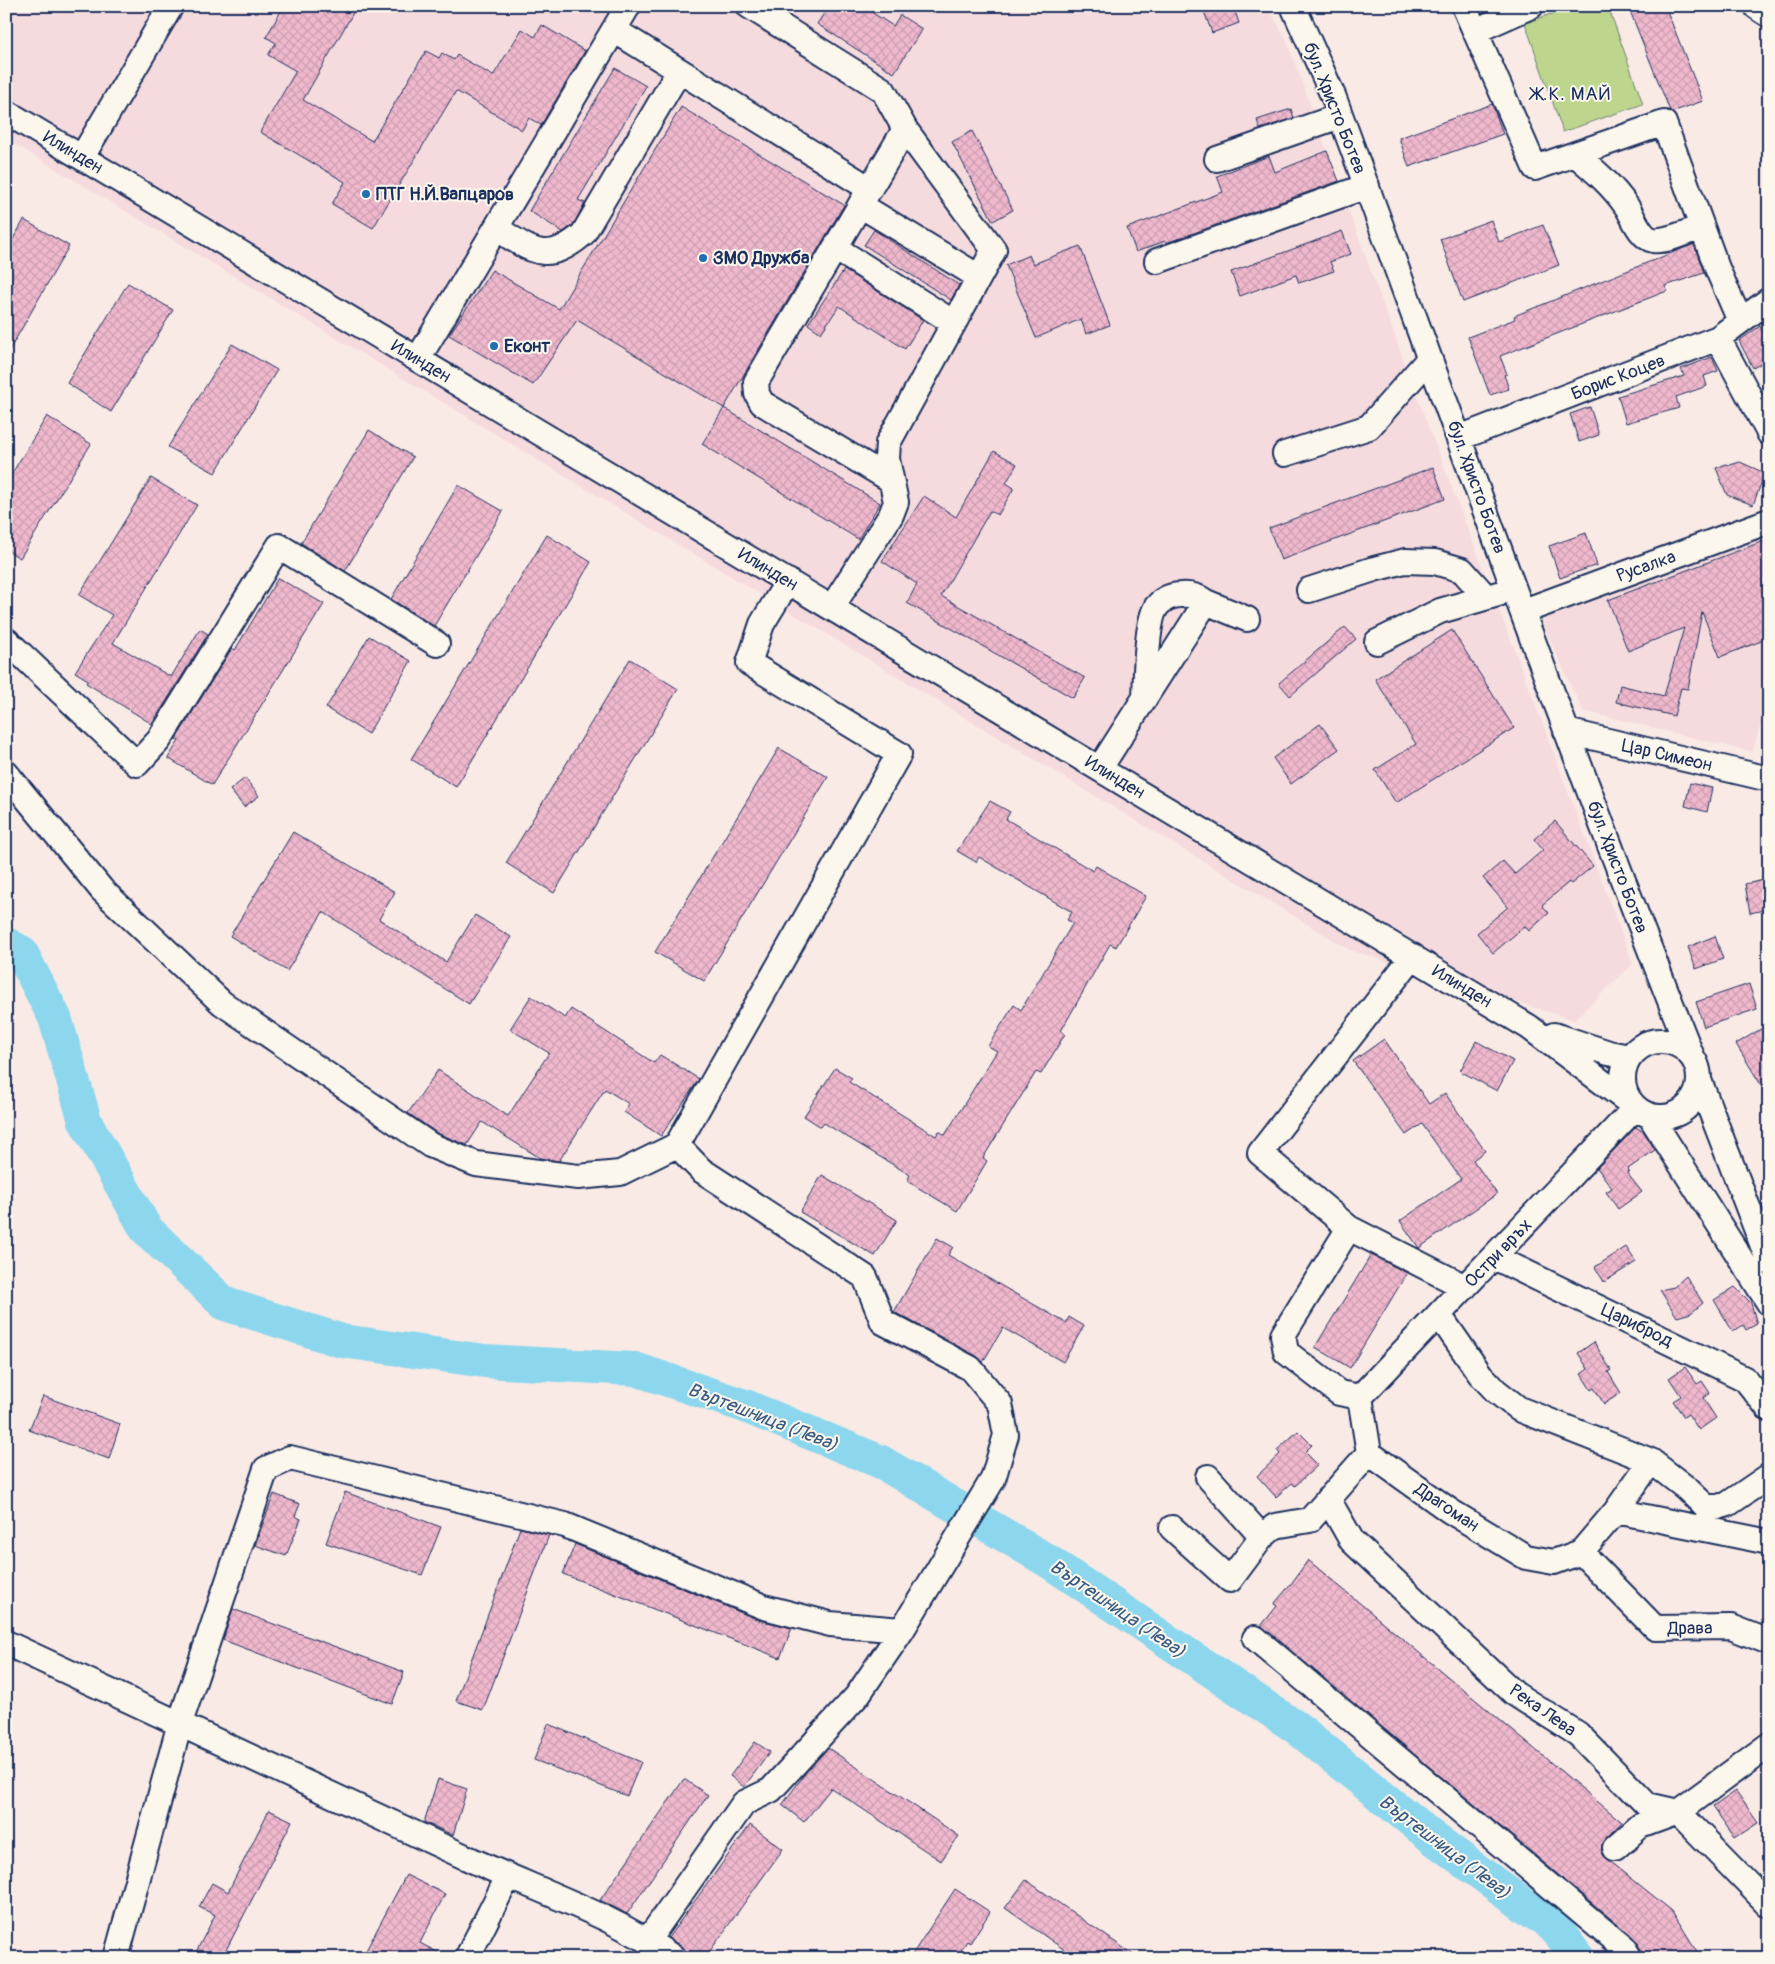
<svg xmlns="http://www.w3.org/2000/svg" width="1775" height="1964" font-family="Pangolin,sans-serif">
<defs>
<pattern id="building-cross-hatch" width="8" height="8" patternUnits="userSpaceOnUse" patternTransform="scale(1.25)"><rect width="8" height="8" fill="#f0b8cd"/><path d="M0 0l8 8M0 8l8-8" fill="none" stroke="#cd9eb2"/></pattern>
</defs>
<rect width="100%" height="100%" fill="#f9eae6"/>
<filter id="ink" filterUnits="userSpaceOnUse"><feTurbulence type="fractalNoise" baseFrequency=".02" numOctaves="2"/><feDisplacementMap in="SourceGraphic" scale="10" xChannelSelector="R" yChannelSelector="G"/><feConvolveMatrix kernelMatrix="1 2 1 2 8 2 1 2 1" color-interpolation-filters="sRGB"/></filter>
<g filter="url(#ink)">
<!-- built -->
<path fill="#f6dbde" d="M 6,6 L 1267,6 L 1285,36 L 1416,394 L 1528,685 L 1633,964 L 1574,1020 L 1350,950 L 6,139 Z
M 1769,532 L 1769,700 L 1752,752 L 1583,711 L 1543,625 L 1546,613 Z"/>
<!-- garden -->
<path fill="#bdd58c" stroke="#6c8275" d="M 1574,6 L 1608,6 L 1643,104 L 1563,132 L 1525,23 Z"/>
<g fill="none" stroke-linecap="round" stroke-linejoin="round">
<!-- river -->
<path stroke="#8cd7ed" stroke-width="34" d="M 6,944 L 21,952 L 55,1018 L 85,1121 L 146,1229 L 225,1304 L 342,1341 L 485,1361 L 635,1369 L 745,1406 L 881,1462 L 1048,1561 L 1297,1728 L 1433,1838 L 1556,1929 L 1578,1958"/>
</g>
<!-- building -->
<path fill="url(#building-cross-hatch)" stroke="#1b2f5e" d="M 284,6 L 357,6 L 303,100 L 372,141 L 426,51 L 439,58 L 442,53 L 454,60 L 457,55 L 493,76 L 522,29 L 535,37 L 542,25 L 585,51 L 541,125 L 529,118 L 522,130 L 456,91 L 373,228 L 332,204 L 345,182 L 260,132 L 296,71 L 268,55 L 276,43 L 266,37 Z
M 829,6 L 862,6 L 893,26 L 900,15 L 922,29 L 894,73 L 817,24 Z
M 1202,6 L 1233,6 L 1239,23 L 1212,33 Z
M 1628,6 L 1665,6 L 1703,101 L 1672,112 L 1670,111 Z
M 615,68 L 646,86 L 578,200 L 585,203 L 573,225 L 563,232 L 529,211 Z
M 1492,104 L 1503,134 L 1409,167 L 1399,138 Z
M 681,107 L 844,205 L 724,408 L 577,320 L 533,385 L 449,335 L 492,270 L 559,309 Z
M 1291,109 L 1294,118 L 1260,129 L 1257,120 Z
M 972,131 L 1013,210 L 993,221 L 952,142 Z
M 1327,151 L 1339,181 L 1166,243 L 1165,241 L 1136,252 L 1127,228 L 1223,192 L 1217,176 L 1269,156 L 1275,172 Z
M 24,220 L 69,246 L 6,356 L 6,251 Z
M 1491,220 L 1499,242 L 1543,225 L 1559,265 L 1463,302 L 1440,239 Z
M 874,230 L 959,285 L 951,300 L 864,245 Z
M 1342,231 L 1351,254 L 1330,262 L 1334,271 L 1299,283 L 1296,275 L 1240,296 L 1231,272 Z
M 1694,244 L 1704,273 L 1665,286 L 1667,291 L 1500,356 L 1507,374 L 1504,375 L 1509,389 L 1490,395 L 1468,337 L 1515,319 L 1514,316 Z
M 1080,246 L 1110,325 L 1086,334 L 1081,319 L 1036,338 L 1006,265 L 1029,255 L 1033,264 Z
M 844,270 L 923,320 L 905,349 L 839,306 L 821,333 L 808,324 Z
M 128,283 L 173,310 L 111,412 L 67,383 Z
M 1760,326 L 1769,343 L 1769,359 L 1753,368 L 1739,341 Z
M 232,344 L 277,370 L 215,473 L 168,447 Z
M 1712,357 L 1718,371 L 1704,376 L 1707,386 L 1676,397 L 1679,408 L 1626,423 L 1618,396 L 1684,376 L 1681,369 Z
M 1590,407 L 1599,435 L 1579,442 L 1570,414 Z
M 724,408 L 880,503 L 858,539 L 702,444 Z
M 47,416 L 91,444 L 20,558 L 6,550 L 6,483 Z
M 369,430 L 413,457 L 345,571 L 301,543 Z
M 994,451 L 1017,464 L 1006,483 L 1014,488 L 998,515 L 990,511 L 941,596 L 1085,678 L 1073,698 L 907,603 L 917,584 L 882,561 L 924,496 L 956,517 Z
M 1740,462 L 1765,473 L 1753,505 L 1727,495 L 1716,468 L 1726,464 L 1730,465 Z
M 1433,467 L 1445,499 L 1281,560 L 1269,528 Z
M 151,478 L 197,505 L 113,643 L 171,677 L 200,629 L 208,634 L 152,724 L 86,683 L 88,680 L 75,672 L 112,615 L 79,595 Z
M 458,485 L 503,511 L 434,626 L 391,599 Z
M 1586,533 L 1597,565 L 1560,578 L 1549,546 Z
M 547,535 L 591,562 L 456,787 L 411,759 Z
M 1769,539 L 1769,638 L 1720,657 L 1702,612 L 1688,689 L 1681,688 L 1674,716 L 1616,702 L 1620,685 L 1664,696 L 1684,628 L 1628,651 L 1608,600 Z
M 278,578 L 324,604 L 212,785 L 168,758 L 179,741 L 176,739 L 232,648 L 235,650 Z
M 1345,627 L 1356,639 L 1290,696 L 1279,683 Z
M 1452,630 L 1514,728 L 1396,803 L 1375,770 L 1416,744 L 1375,679 Z
M 369,636 L 411,661 L 368,734 L 326,708 Z
M 630,659 L 678,689 L 554,893 L 506,863 Z
M 1320,724 L 1339,749 L 1291,784 L 1273,758 Z
M 779,748 L 828,777 L 704,981 L 655,952 Z
M 245,778 L 259,796 L 244,807 L 230,790 Z
M 1690,783 L 1712,788 L 1707,812 L 1685,806 Z
M 990,801 L 1010,812 L 1006,819 L 1093,871 L 1096,866 L 1146,896 L 1116,947 L 1110,944 L 1061,1031 L 1065,1034 L 1041,1074 L 1036,1072 L 983,1158 L 987,1161 L 957,1211 L 907,1181 L 910,1175 L 824,1123 L 821,1127 L 804,1116 L 835,1068 L 852,1078 L 849,1082 L 936,1136 L 939,1131 L 945,1135 L 997,1051 L 988,1046 L 1014,1005 L 1021,1010 L 1073,923 L 1067,920 L 1072,912 L 979,857 L 976,862 L 957,851 Z
M 1555,821 L 1593,866 L 1571,884 L 1569,882 L 1542,905 L 1549,913 L 1529,931 L 1525,926 L 1493,953 L 1477,933 L 1508,907 L 1483,878 L 1503,861 L 1515,874 L 1543,850 L 1534,839 Z
M 293,832 L 395,892 L 379,919 L 446,962 L 475,915 L 511,937 L 469,1004 L 323,912 L 287,971 L 230,936 Z
M 1769,879 L 1769,909 L 1750,913 L 1745,884 Z
M 1715,936 L 1723,959 L 1696,969 L 1688,947 Z
M 1749,984 L 1757,1009 L 1704,1027 L 1696,1002 Z
M 531,996 L 565,1018 L 571,1009 L 654,1063 L 660,1055 L 699,1079 L 661,1136 L 624,1112 L 629,1104 L 605,1089 L 559,1161 L 540,1158 L 482,1122 L 467,1145 L 437,1133 L 408,1113 L 438,1070 L 508,1116 L 549,1053 L 510,1029 Z
M 1769,1024 L 1769,1098 L 1736,1044 Z
M 1384,1039 L 1429,1104 L 1445,1093 L 1485,1151 L 1473,1160 L 1497,1194 L 1419,1248 L 1400,1221 L 1461,1179 L 1422,1124 L 1406,1135 L 1353,1061 Z
M 1476,1041 L 1513,1061 L 1497,1091 L 1460,1071 Z
M 1636,1127 L 1644,1132 L 1655,1150 L 1628,1169 L 1629,1171 L 1627,1173 L 1642,1192 L 1618,1209 L 1606,1192 L 1612,1188 L 1597,1168 Z
M 822,1175 L 897,1220 L 875,1256 L 800,1212 Z
M 937,1238 L 953,1247 L 948,1255 L 1066,1323 L 1069,1317 L 1084,1326 L 1063,1362 L 1003,1328 L 983,1362 L 976,1356 L 894,1312 Z
M 1626,1247 L 1636,1262 L 1604,1282 L 1595,1267 Z
M 1371,1255 L 1407,1273 L 1350,1368 L 1315,1347 Z
M 1686,1276 L 1703,1303 L 1691,1313 L 1677,1317 L 1660,1290 L 1674,1287 Z
M 1735,1287 L 1751,1303 L 1757,1324 L 1746,1330 L 1743,1325 L 1733,1332 L 1714,1300 Z
M 1594,1342 L 1611,1370 L 1608,1372 L 1621,1393 L 1604,1404 L 1594,1388 L 1591,1390 L 1581,1374 L 1588,1369 L 1578,1353 Z
M 1685,1367 L 1697,1384 L 1702,1381 L 1710,1393 L 1703,1398 L 1716,1418 L 1699,1430 L 1688,1414 L 1684,1417 L 1673,1401 L 1681,1396 L 1669,1378 Z
M 43,1396 L 120,1424 L 109,1459 L 29,1430 Z
M 1298,1431 L 1312,1445 L 1305,1452 L 1318,1465 L 1295,1486 L 1292,1483 L 1276,1497 L 1257,1476 L 1280,1454 L 1277,1450 Z
M 345,1492 L 441,1527 L 422,1575 L 326,1543 Z
M 274,1494 L 300,1504 L 295,1516 L 301,1519 L 286,1556 L 255,1545 Z
M 520,1528 L 549,1535 L 483,1710 L 456,1701 Z
M 575,1544 L 759,1620 L 792,1628 L 780,1658 L 563,1574 Z
M 1308,1560 L 1622,1822 L 1606,1838 L 1602,1844 L 1602,1853 L 1605,1857 L 1672,1911 L 1701,1958 L 1645,1958 L 1643,1951 L 1635,1939 L 1261,1626 L 1277,1606 L 1274,1604 L 1291,1584 Z
M 233,1609 L 404,1672 L 392,1704 L 223,1640 Z
M 548,1724 L 641,1762 L 627,1796 L 534,1760 Z
M 755,1742 L 770,1752 L 744,1787 L 730,1776 Z
M 828,1748 L 959,1836 L 941,1861 L 831,1788 L 804,1822 L 782,1805 L 807,1771 Z
M 438,1779 L 467,1789 L 453,1835 L 424,1822 Z
M 684,1779 L 708,1795 L 627,1914 L 606,1903 L 600,1900 Z
M 1736,1791 L 1758,1823 L 1735,1838 L 1713,1807 Z
M 269,1810 L 292,1821 L 222,1958 L 193,1958 L 215,1915 L 199,1907 L 212,1883 L 228,1892 Z
M 750,1825 L 783,1849 L 705,1958 L 688,1958 L 686,1951 L 682,1947 L 668,1938 Z
M 406,1875 L 445,1894 L 420,1943 L 448,1958 L 362,1958 Z
M 1026,1880 L 1138,1958 L 1076,1958 L 1005,1908 Z
M 955,1889 L 990,1912 L 970,1943 L 967,1941 L 956,1958 L 910,1958 Z"/>
<g fill="none" stroke-linecap="round" stroke-linejoin="round">
<defs>
<path id="minor" d="M 749,6 L 883,90 L 905,129 L 756,382 L 757,394 L 762,403 L 891,480
M 1293,6 L 1334,98 C 1452,417 1565,738 1691,1054
M 1464,6 L 1535,168 L 1664,123 L 1717,268 L 1740,321
M 614,30 L 870,189
M 1475,31 L 1531,6
M 6,112 L 1529,1027 L 1630,1103
M 1575,154 C 1594,170 1613,186 1627,207 C 1633,217 1641,238 1653,240 C 1668,242 1688,231 1702,227
M 82,157 L 171,6
M 1217,159 L 1340,116
M 860,205 L 979,277
M 496,228 C 531,250 546,266 583,234 L 679,71
M 835,248 L 954,323
M 1157,261 L 1367,186
M 1718,338 L 1769,433
M 418,359 L 628,6
M 1459,438 L 1718,338 L 1769,300
M 1285,454 L 1369,427 L 1429,359
M 1309,590 L 1374,569 L 1405,561 L 1435,562 L 1462,570 L 1486,597
M 1206,602 L 1247,619
M 832,607 L 891,515 L 896,502 L 887,459 L 888,443 L 994,250 L 905,129
M 1524,611 L 1769,521
M 6,640 L 137,764 L 159,740 L 279,546 L 437,644
M 1377,642 L 1440,611 L 1498,594
M 1566,731 L 1769,779
M 1100,768 L 1206,602 C 1198,596 1191,594 1181,595 C 1172,595 1163,599 1157,606 C 1146,620 1146,678 1145,698
M 6,773 L 102,890 L 222,1003 L 430,1145 L 476,1164 L 578,1177 L 620,1173 L 677,1145
M 1554,1035 L 1609,1053 L 1629,1057
M1623 1079a38 38 0 1 1 76 0a38 38 0 1 1-76 0Z
M 1699,1080 L 1769,1262
M 1650,1116 L 1769,1303
M 1349,1228 L 1465,1287
M 1494,1257 L 1745,1379 L 1769,1409
M 1439,1315 L 1480,1374 L 1496,1391 L 1519,1409 L 1651,1461
M 1360,1397 L 1339,1393 L 1286,1352 L 1283,1335 L 1349,1228 L 1260,1153 L 1413,956
M 1360,1397 L 1369,1453 L 1450,1511 L 1526,1557 L 1554,1562 L 1581,1552 L 1616,1511 L 1651,1461 L 1686,1488 L 1706,1507 L 1718,1507 L 1728,1504 L 1769,1476
M 1360,1397 L 1635,1108
M 1208,1477 L 1262,1537
M 1328,1499 L 1352,1541 L 1515,1694 L 1578,1734 L 1647,1805 L 1678,1812 L 1769,1905
M 1616,1511 L 1769,1542
M 1172,1528 L 1230,1580 L 1262,1537 L 1275,1526 L 1310,1520 L 1369,1453
M 1581,1552 L 1655,1628 L 1731,1627 L 1769,1642
M 1255,1638 L 1626,1950 L 1631,1958
M 6,1643 C 159,1714 311,1785 463,1856 C 533,1889 610,1913 674,1958
M 1615,1848 L 1640,1826 L 1678,1812 L 1769,1745
M 648,1940 L 744,1803 L 771,1790 L 857,1696 L 902,1630 L 993,1479 L 1006,1435 L 1000,1404 L 970,1368 L 883,1322 L 865,1277 L 701,1170 L 677,1145 L 899,754 L 749,663 L 762,624 L 788,581
M 116,1958 L 180,1723 L 266,1469 L 290,1458 L 565,1525 L 764,1607 L 830,1624 L 902,1630
M 467,1958 L 508,1877"/>
<path id="major" d="M 1758,6 L 1769,13"/>
</defs>
<!-- minor casing -->
<use href="#minor" stroke="#1b2f5e" stroke-width="28"/>
<!-- major casing -->
<use href="#major" stroke="#1b2f5e" stroke-width="31"/>
<!-- minor -->
<use href="#minor" stroke="#fbf7ec" stroke-width="24"/>
<!-- major -->
<use href="#major" stroke="#fbf7ec" stroke-width="28"/>
</g>
</g>
<!-- markers -->
<g fill="#1f6fb2" stroke="#fbf7ec" stroke-width="2">
<circle cx="366" cy="194" r="5"/>
<circle cx="703" cy="258" r="5"/>
<circle cx="494" cy="346" r="5"/>
</g>
<g text-anchor="middle" stroke-width="4" stroke-linejoin="round" paint-order="stroke">
<!-- street labels -->
<g font-size="18" fill="#1b2f5e" stroke="#fbf7ec">
<text transform="translate(1335 108) rotate(68)" y="6">бул. Христо Ботев</text>
<text transform="translate(73 152) rotate(31)" y="6">Илинден</text>
<text transform="translate(421 361) rotate(31)" y="6">Илинден</text>
<text transform="translate(1618 377) rotate(-21)" y="6">Борис Коцев</text>
<text transform="translate(1477 487) rotate(70)" y="6">бул. Христо Ботев</text>
<text transform="translate(1646 566) rotate(-20)" y="6">Русалка</text>
<text transform="translate(768 569) rotate(31)" y="6">Илинден</text>
<text transform="translate(1667 755) rotate(13)" y="6">Цар Симеон</text>
<text transform="translate(1115 777) rotate(31)" y="6">Илинден</text>
<text transform="translate(1618 867) rotate(69)" y="6">бул. Христо Ботев</text>
<text transform="translate(1462 986) rotate(31)" y="6">Илинден</text>
<text transform="translate(1498 1253) rotate(-46)" y="6">Остри връх</text>
<text transform="translate(1637 1325) rotate(26)" y="6">Цариброд</text>
<text transform="translate(1447 1507) rotate(34)" y="6">Драгоман</text>
<text transform="translate(1690 1628) rotate(-1)" y="6">Драва</text>
<text transform="translate(1543 1710) rotate(35)" y="6">Река Лева</text>
</g>
<!-- poi labels -->
<g font-size="18" font-weight="bold" fill="#1b2f5e" stroke="#fbf7ec" text-anchor="start">
<text x="376" y="200">ПТГ Н.Й.Вапцаров</text>
<text x="713" y="264">ЗМО Дружба</text>
<text x="504" y="352">Еконт</text>
</g>
<!-- neighbourhood labels -->
<g font-size="19" letter-spacing="1" fill="#1b2f5e" stroke="#fbf7ec">
<text x="1571" y="100">Ж.К. МАЙ</text>
</g>
<!-- water labels -->
<g font-size="19" font-style="italic" fill="#375982" stroke="#fbf7ec">
<text transform="translate(763 1416) rotate(21)" y="7">Въртешница (Лева)</text>
<text transform="translate(1118 1608) rotate(34)" y="7">Въртешница (Лева)</text>
<text transform="translate(1445 1846) rotate(37)" y="7">Въртешница (Лева)</text>
</g>
</g>
<!-- margin -->
<rect width="1775" height="1964" fill="none" stroke="#fbf7ec" stroke-width="25"/>
<rect x="12" y="12" width="1750" height="1939" fill="none" stroke="#1b2f5e" stroke-width="2" filter="url(#ink)"/>
</svg>
